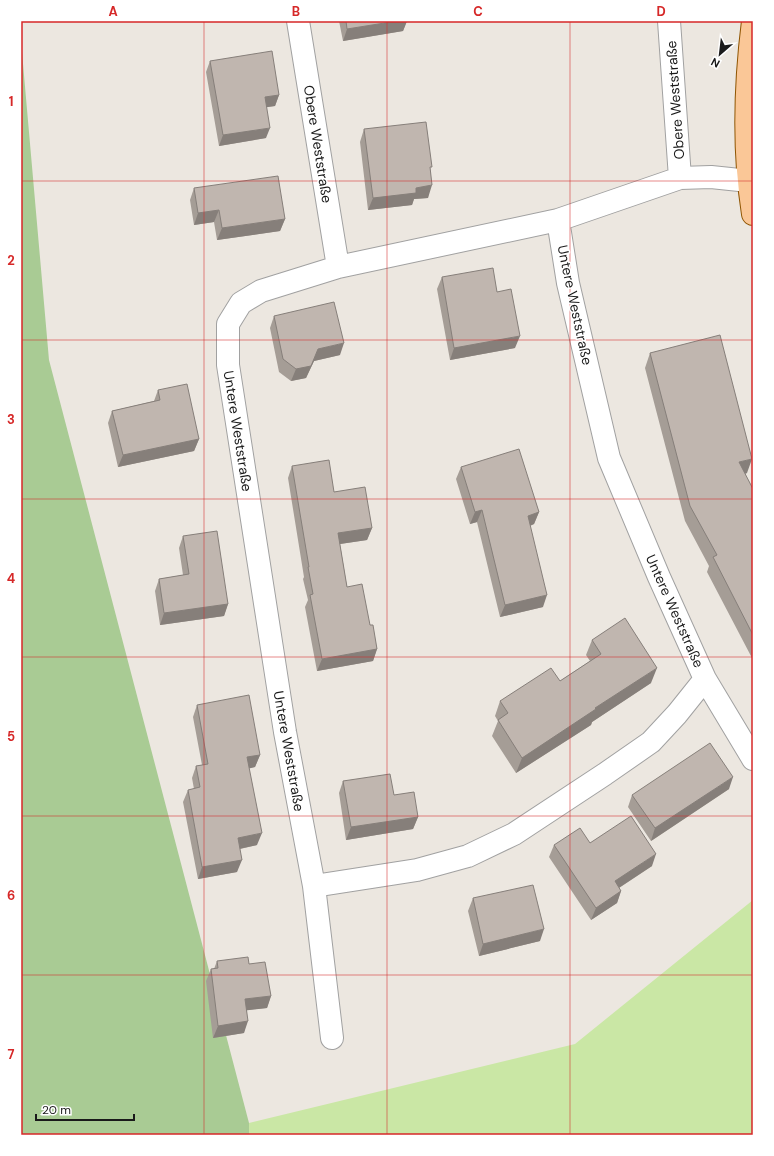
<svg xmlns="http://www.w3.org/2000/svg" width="774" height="1156" font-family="'DM Sans',sans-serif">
<rect width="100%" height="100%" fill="#ece7e0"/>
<!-- grass -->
<path fill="#cae7a5" d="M 753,900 L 753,1135 L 249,1135 L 249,1123 L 575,1044 Z"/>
<!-- forest -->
<path fill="#a9cb94" d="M 21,41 L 49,360 L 249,1123 L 249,1135 L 21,1135 Z"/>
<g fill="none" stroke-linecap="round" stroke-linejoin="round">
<defs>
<path id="minor" d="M 298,21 L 338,267
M 669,21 L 680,178
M 705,679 L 753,759
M 314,886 L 417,870 L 468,856 L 514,834 L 605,774 L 651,742 L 677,714 L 705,679 L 659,577 L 609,458 L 568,283 L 558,220 L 680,178 L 711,177 L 749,181
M 332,1038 L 314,886 L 285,732 L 228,365 L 228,324 L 241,303 L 261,291 L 338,267 L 558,220"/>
<path id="major" d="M 753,21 C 745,85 743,150 753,214"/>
</defs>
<!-- minor casing -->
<use href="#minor" stroke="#a1a1a1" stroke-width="24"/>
<!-- major casing -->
<use href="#major" stroke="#8f5502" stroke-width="24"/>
<!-- minor -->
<use href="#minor" stroke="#fff" stroke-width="22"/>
<!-- major -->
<use href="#major" stroke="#fac797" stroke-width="22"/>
</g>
<!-- wall -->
<path fill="#a59d96" d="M 339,21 L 407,21 L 403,31 L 343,41 Z
M 210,61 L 279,95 L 275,106 L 266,107 L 266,138 L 219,146 L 206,72 Z
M 364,129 L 431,171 L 428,198 L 414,199 L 412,205 L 368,210 L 360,142 Z
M 194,188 L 285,219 L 280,231 L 217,240 L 214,222 L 194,225 L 190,200 Z
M 442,277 L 497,292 L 515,348 L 450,360 L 437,289 Z
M 274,316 L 340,355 L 314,361 L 306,378 L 291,381 L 279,372 L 270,328 Z
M 650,353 L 747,473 L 745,474 L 753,489 L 753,657 L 752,658 L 707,572 L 709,566 L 685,521 L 645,368 Z
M 158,390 L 199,439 L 194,451 L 118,467 L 108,423 L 112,411 L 154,401 Z
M 292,466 L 334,492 L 372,528 L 367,540 L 340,544 L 347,587 L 370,625 L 377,649 L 373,661 L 317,671 L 305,607 L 308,600 L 303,579 L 304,577 L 288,478 Z
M 461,467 L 539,512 L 534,524 L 530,526 L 543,607 L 500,617 L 477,522 L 470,524 L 456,479 Z
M 183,536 L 228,604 L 224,616 L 160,625 L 155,591 L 159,579 L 183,575 L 179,548 Z
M 592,640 L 651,683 L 592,722 L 591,725 L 516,773 L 492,736 L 498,721 L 495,716 L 500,701 L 560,681 L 590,661 L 586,655 Z
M 197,705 L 260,755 L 255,767 L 249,768 L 257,845 L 240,849 L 237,872 L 198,879 L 183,802 L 188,790 L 194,789 L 192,778 L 196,766 L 202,765 L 193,717 Z
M 343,781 L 394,795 L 418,817 L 413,829 L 346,840 L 339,793 Z
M 729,789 L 651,841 L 628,807 L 632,795 Z
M 554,845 L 652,866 L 619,888 L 621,891 L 617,903 L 591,920 L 549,857 Z
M 473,898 L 540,941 L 479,956 L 468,911 Z
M 217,961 L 249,964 L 271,996 L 267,1008 L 247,1010 L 244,1033 L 213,1038 L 206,981 L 211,969 L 214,969 Z"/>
<!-- shaded-wall -->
<path fill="#867f7a" d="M 397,21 L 407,21 L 403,31 L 343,41 L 347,29 Z
M 279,95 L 275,106 L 261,108 L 265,97 Z
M 270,128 L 266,138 L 219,146 L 223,135 Z
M 432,185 L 428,198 L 414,199 L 412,205 L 368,210 L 373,198 L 416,188 Z
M 219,210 L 214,222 L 194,225 L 198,213 Z
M 285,219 L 280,231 L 217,240 L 222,228 Z
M 520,336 L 515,348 L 450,360 L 454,348 Z
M 344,343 L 340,355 L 314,361 L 306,378 L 291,381 L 296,369 L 318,349 Z
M 199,439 L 194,451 L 118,467 L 123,455 Z
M 752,459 L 747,473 L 733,477 L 739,462 Z
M 482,510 L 477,522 L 470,524 L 475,512 Z
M 539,512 L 534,524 L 524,528 L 528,516 Z
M 372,528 L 367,540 L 333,545 L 338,533 Z
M 547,595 L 543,607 L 500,617 L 505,605 Z
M 228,604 L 224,616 L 160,625 L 164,613 Z
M 377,649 L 373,661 L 317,671 L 322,659 Z
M 657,668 L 651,683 L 592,722 L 591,725 L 516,773 L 522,758 L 595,708 Z
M 260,755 L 255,767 L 243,770 L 247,757 Z
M 733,777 L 729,789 L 651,841 L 655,828 Z
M 418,817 L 413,829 L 346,840 L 351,827 Z
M 262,833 L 257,845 L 234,850 L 238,838 Z
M 656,854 L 652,866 L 611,893 L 615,881 Z
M 242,860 L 237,872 L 198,879 L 202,867 Z
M 621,891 L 617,903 L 591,920 L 596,908 Z
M 544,929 L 540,941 L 479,956 L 483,944 Z
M 271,996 L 267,1008 L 241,1011 L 245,999 Z
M 248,1021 L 244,1033 L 213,1038 L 218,1026 Z"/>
<!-- building -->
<path fill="#c0b6af" stroke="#867f7a" d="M 346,21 L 397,21 L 347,29 Z
M 272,51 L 279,95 L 265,97 L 270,128 L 223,135 L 210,61 Z
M 426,122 L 432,167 L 430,167 L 432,185 L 416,188 L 416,193 L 373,198 L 364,129 Z
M 278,176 L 285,219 L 222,228 L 219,210 L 198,213 L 194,188 Z
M 493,268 L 497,292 L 511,289 L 520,336 L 454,348 L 442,277 Z
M 334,302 L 344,343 L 318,349 L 311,366 L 296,369 L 283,359 L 274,316 Z
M 720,335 L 752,459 L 739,462 L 753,489 L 753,635 L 713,557 L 717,555 L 690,506 L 650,353 Z
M 187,384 L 199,439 L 123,455 L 112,411 L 160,400 L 158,390 Z
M 519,449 L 539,512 L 528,516 L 547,595 L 505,605 L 482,510 L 475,512 L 461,467 Z
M 329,460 L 334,492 L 365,487 L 372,528 L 338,533 L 347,587 L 362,584 L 370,625 L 373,625 L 377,649 L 322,659 L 310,595 L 313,594 L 308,567 L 309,567 L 292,466 Z
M 217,531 L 228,604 L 164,613 L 159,579 L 189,574 L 183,536 Z
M 625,618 L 657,668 L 595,708 L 596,709 L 522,758 L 498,720 L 508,713 L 500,701 L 551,668 L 560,681 L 601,654 L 592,640 Z
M 249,695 L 260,755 L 247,757 L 262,833 L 238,838 L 242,860 L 202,867 L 188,790 L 200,787 L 196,766 L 208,764 L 197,705 Z
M 710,743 L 733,777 L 655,828 L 632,795 Z
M 390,774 L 394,795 L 414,792 L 418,817 L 351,827 L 343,781 Z
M 631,816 L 656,854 L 615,881 L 621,891 L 596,908 L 554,845 L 580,828 L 590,843 Z
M 533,885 L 544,929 L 483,944 L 473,898 Z
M 248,957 L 249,964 L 265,962 L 271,996 L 245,999 L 248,1021 L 218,1026 L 211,969 L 218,968 L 217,961 Z"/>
<!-- grid -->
<path fill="none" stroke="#d62828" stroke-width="1" stroke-opacity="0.55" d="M 204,21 L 204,1135M 387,21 L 387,1135M 570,21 L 570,1135M 21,181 L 753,181M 21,340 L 753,340M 21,499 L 753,499M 21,657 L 753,657M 21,816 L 753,816M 21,975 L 753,975"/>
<g text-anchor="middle" stroke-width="3" stroke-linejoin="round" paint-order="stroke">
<!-- street labels -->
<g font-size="14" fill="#1a1a1a" stroke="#fff">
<text transform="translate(675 100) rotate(-94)" y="5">Obere Weststraße</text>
<text transform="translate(318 144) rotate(81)" y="5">Obere Weststraße</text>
<text transform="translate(575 305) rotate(78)" y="5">Untere Weststraße</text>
<text transform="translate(238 431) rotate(81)" y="5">Untere Weststraße</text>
<text transform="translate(675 611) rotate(66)" y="5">Untere Weststraße</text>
<text transform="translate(289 751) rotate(80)" y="5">Untere Weststraße</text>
</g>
</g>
<!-- border -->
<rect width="774" height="1156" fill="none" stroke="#ffffff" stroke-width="44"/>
<!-- north arrow -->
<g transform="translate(720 54) rotate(208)" stroke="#ffffff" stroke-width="3" paint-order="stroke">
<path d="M0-3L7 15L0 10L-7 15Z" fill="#1a1a1a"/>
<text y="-6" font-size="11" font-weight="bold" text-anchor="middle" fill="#1a1a1a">N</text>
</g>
<!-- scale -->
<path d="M36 1114v6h98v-6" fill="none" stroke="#1a1a1a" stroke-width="2"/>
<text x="42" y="1114" font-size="12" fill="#1a1a1a" stroke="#ffffff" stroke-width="3" paint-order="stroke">20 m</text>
<rect x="22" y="22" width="730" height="1112" fill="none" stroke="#d62828" stroke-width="1.5"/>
<g font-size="13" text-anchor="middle" font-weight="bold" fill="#d62828">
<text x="113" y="16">A</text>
<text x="296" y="16">B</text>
<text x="478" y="16">C</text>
<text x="661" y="16">D</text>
<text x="11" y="106">1</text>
<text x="11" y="265">2</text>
<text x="11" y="424">3</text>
<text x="11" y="583">4</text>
<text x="11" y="741">5</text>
<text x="11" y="900">6</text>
<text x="11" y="1059">7</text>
</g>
</svg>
